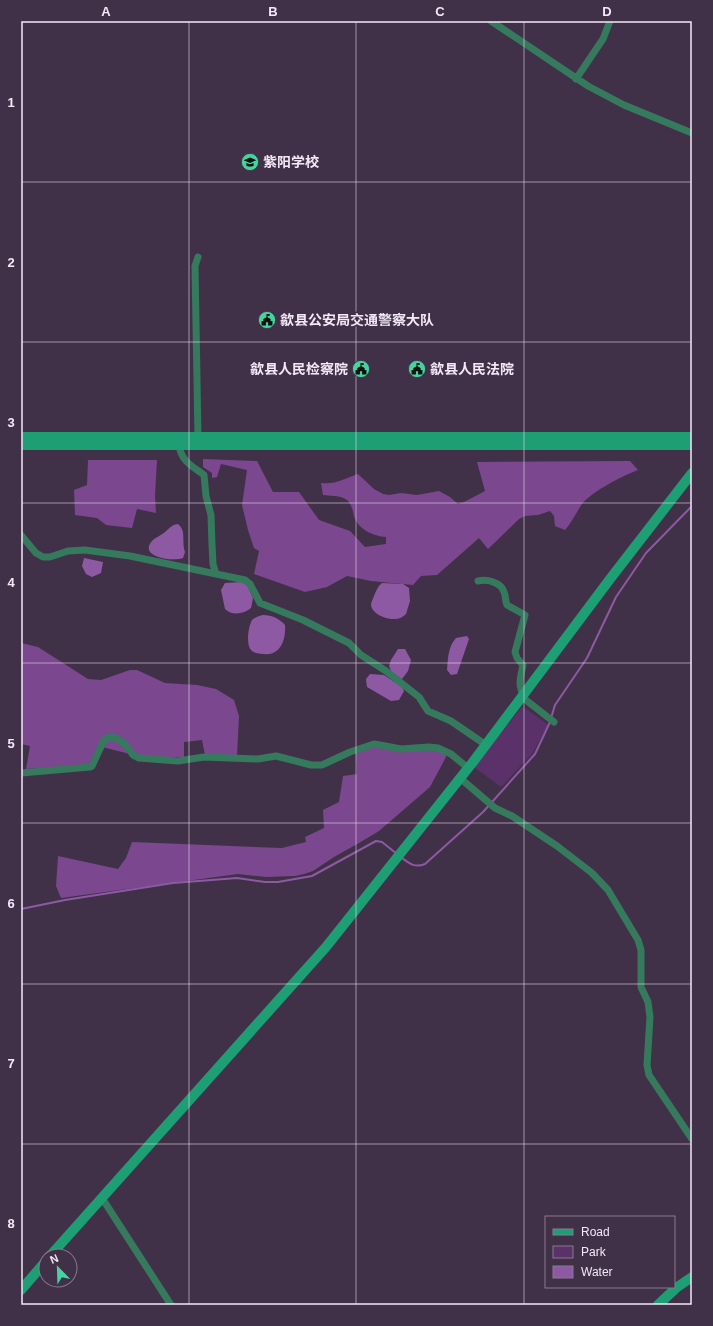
<svg xmlns="http://www.w3.org/2000/svg" width="713" height="1326" font-family="Helvetica,'Noto Sans SC',sans-serif">
<rect width="100%" height="100%" fill="#413148"/>
<!-- green -->
<path fill="#5a3269" d="M 522,707 L 528,710 L 548,725 L 532,754 L 501,787 L 474,767 Z"/>
<!-- forest -->
<path fill="#7b478f" d="M 203,459 L 257,461 L 273,492 L 299,492 L 319,520 L 350,531 L 365,547 L 386,544 L 386,537 C 374,536 358,530 354,516 C 353,511 351,503 347,500 C 341,495 329,496 323,495 L 321,483 C 336,485 345,478 358,474 L 374,489 L 383,494 L 389,495 L 401,493 L 417,495 L 439,491 L 450,497 L 458,504 L 464,502 L 485,491 L 477,462 L 630,461 L 638,470 C 622,476 593,491 582,504 C 576,513 572,522 565,530 L 555,526 L 554,516 L 550,511 L 538,515 L 525,516 L 519,519 L 488,549 L 479,538 L 437,575 L 421,576 L 413,585 L 371,581 L 347,576 L 327,587 L 305,592 L 254,574 L 259,551 L 254,548 L 248,530 L 242,505 L 247,470 L 221,464 L 217,477 L 212,478 L 212,473 L 203,467 Z
M 88,460 L 157,460 L 155,496 L 156,513 L 137,509 L 132,528 L 106,525 L 97,518 L 75,515 L 74,490 L 87,485 Z
M 21,643 L 38,647 L 88,679 L 101,680 L 130,670 L 137,670 L 165,683 L 197,685 L 216,689 L 234,700 L 239,716 L 237,756 L 205,755 L 202,740 L 184,742 L 184,757 L 142,757 L 98,746 L 89,765 L 26,769 L 30,746 L 21,744 Z
M 369,747 L 432,749 L 445,753 L 446,757 L 430,787 L 379,831 L 359,843 L 334,857 L 313,871 L 304,874 L 295,876 L 266,877 L 238,874 L 61,898 L 56,886 L 58,856 L 118,869 L 126,858 L 132,842 L 282,848 L 306,842 L 305,837 L 324,828 L 323,810 L 339,802 L 343,776 L 357,774 L 356,753 Z"/>
<!-- water -->
<path fill="#8e59a3" d="M 178,524 C 187,531 181,542 185,552 L 183,558 C 173,562 138,557 152,541 C 156,537 162,535 165,532 C 170,528 171,525 178,524 Z
M 84,558 L 103,562 L 101,573 L 92,577 L 86,574 L 82,566 Z
M 241,582 L 247,585 L 253,598 L 251,608 C 244,614 232,616 225,609 L 221,590 L 225,583 Z
M 382,583 L 403,584 L 409,588 L 410,601 L 406,614 C 403,617 399,619 395,619 C 387,620 372,614 371,605 C 371,602 373,599 374,596 C 376,591 378,586 382,583 Z
M 263,615 C 272,615 280,619 285,625 C 286,639 281,656 263,654 C 259,654 254,653 251,650 C 246,645 248,627 252,620 C 255,617 260,616 263,615 Z
M 467,636 L 469,639 L 457,674 L 451,675 L 447,670 C 448,658 448,647 456,638 Z
M 398,649 L 405,649 L 411,660 L 408,671 L 402,679 L 392,673 L 389,666 L 391,660 Z
M 370,674 L 384,675 L 402,687 L 404,691 L 399,700 L 391,701 L 367,687 L 366,679 Z"/>
<g fill="none" stroke-linecap="round" stroke-linejoin="round">
<!-- stream -->
<path stroke="#8e59a3" stroke-width="2" d="M 551,718 L 555,705 L 587,658 L 616,597 L 646,553 L 692,506
M 402,858 C 410,864 415,868 425,864 L 483,812 L 535,754 L 550,722
M 21,909 L 65,900 L 173,883 L 237,878 L 265,882 L 278,882 L 312,876 L 376,841 L 382,842 L 397,854"/>
<!-- street -->
<path stroke="#367a5e" stroke-width="7" d="M 491,21 L 588,86 L 624,105 L 692,133
M 576,79 L 603,39 L 610,21
M 198,438 L 195,266 L 198,257
M 179,445 C 181,461 192,466 204,475 L 206,496 L 211,515 L 212,545 L 213,564 L 216,574
M 21,535 L 36,553 L 43,557 L 50,557 L 68,551 L 85,550 L 130,556 L 245,580 L 250,584 L 260,603 L 303,620 L 349,643 L 361,655 L 386,671 L 419,697 L 428,711 L 451,721 L 486,745
M 478,581 C 487,579 501,582 504,592 C 506,596 505,601 507,605 L 525,615 L 515,652 L 517,658 L 523,665 C 521,676 517,686 524,695
M 522,697 L 554,722
M 21,773 L 90,767 L 92,766 L 104,740 L 109,737 L 116,738 L 124,743 L 133,755 L 139,758 L 178,761 L 204,757 L 258,759 L 276,756 L 311,765 L 322,765 L 350,752 L 374,744 L 380,745 L 401,749 L 429,747 L 438,748 L 451,754 L 468,768
M 460,778 L 495,808 L 512,816 L 557,846 L 592,873 L 608,890 L 638,940 L 641,950 L 641,987 L 648,1002 L 650,1017 L 647,1065 L 649,1075 L 692,1139
M 102,1198 L 171,1305"/>
<!-- secondary -->
<path stroke="#1e9e73" stroke-width="10" d="M 21,437 L 692,437
M 21,445 L 692,445
M 50,1256 L 326,947 L 473,762 L 610,579 L 692,473
M 21,1290 L 46,1261
M 658,1305 L 676,1288 L 692,1277"/>
</g>
<!-- grid -->
<path fill="none" stroke="#f2e8f7" stroke-width="1" stroke-opacity="0.55" d="M 189,21 L 189,1305M 356,21 L 356,1305M 524,21 L 524,1305M 21,182 L 692,182M 21,342 L 692,342M 21,503 L 692,503M 21,663 L 692,663M 21,823 L 692,823M 21,984 L 692,984M 21,1144 L 692,1144"/>
<!-- icons -->
<defs>
<symbol id="school-disc" viewBox="-11 -11 22 22"><circle r="9.5" fill="#45d49f" stroke="#413148"/><path d="M0-5L7-2L0 1L-7-2ZM-4 1L0 2.5L4 1V4Q0 6-4 4Z" fill="#111"/></symbol>
<symbol id="civic-disc" viewBox="-11 -11 22 22"><circle r="9.5" fill="#45d49f" stroke="#413148"/><path d="M-.6-6.5H3V-4.5H.6V-3L4-1V1h2V6H-6V1h2V-1L-.6-3ZM-1.2 2.5V6h2.4V2.5Z" fill="#111"/></symbol>
</defs>
<g fill-rule="evenodd">
<use href="#school-disc" x="240" y="152" width="20" height="20"/>
<use href="#civic-disc" x="257" y="310" width="20" height="20"/>
<use href="#civic-disc" x="351" y="359" width="20" height="20"/>
<use href="#civic-disc" x="407" y="359" width="20" height="20"/>
</g>
<g text-anchor="middle" stroke-width="3.5" stroke-linejoin="round" paint-order="stroke">
<!-- poi labels -->
<g font-size="14" font-weight="bold" fill="#f2e8f7" stroke="#413148" text-anchor="start">
<text x="263" y="167">紫阳学校</text>
<text x="280" y="325">歙县公安局交通警察大队</text>
<text x="348" y="374" text-anchor="end">歙县人民检察院</text>
<text x="430" y="374">歙县人民法院</text>
</g>
</g>
<!-- border -->
<rect width="713" height="1326" fill="none" stroke="#413148" stroke-width="44"/>
<!-- legend -->
<rect x="545" y="1216" width="130" height="72" fill="#413148" stroke="#887a8e"/>
<rect x="553" y="1229" width="20" height="6" fill="#1e9e73" stroke="#887a8e"/>
<text x="581" y="1236" font-size="12" fill="#f2e8f7">Road</text>
<rect x="553" y="1246" width="20" height="12" fill="#5a3269" stroke="#887a8e"/>
<text x="581" y="1256" font-size="12" fill="#f2e8f7">Park</text>
<rect x="553" y="1266" width="20" height="12" fill="#8e59a3" stroke="#887a8e"/>
<text x="581" y="1276" font-size="12" fill="#f2e8f7">Water</text>
<!-- north arrow -->
<g transform="translate(58 1268) rotate(337)"><circle r="19" fill="#413148" stroke="#887a8e"/>
<path d="M0-3L7 15L0 10L-7 15Z" fill="#45d49f"/>
<text y="-6" font-size="11" font-weight="bold" text-anchor="middle" fill="#f2e8f7">N</text>
</g>
<rect x="22" y="22" width="669" height="1282" fill="none" stroke="#f2e8f7" stroke-width="1.5"/>
<g font-size="13" text-anchor="middle" font-weight="bold" fill="#f2e8f7">
<text x="106" y="16">A</text>
<text x="273" y="16">B</text>
<text x="440" y="16">C</text>
<text x="607" y="16">D</text>
<text x="11" y="107">1</text>
<text x="11" y="267">2</text>
<text x="11" y="427">3</text>
<text x="11" y="587">4</text>
<text x="11" y="748">5</text>
<text x="11" y="908">6</text>
<text x="11" y="1068">7</text>
<text x="11" y="1228">8</text>
</g>
</svg>
